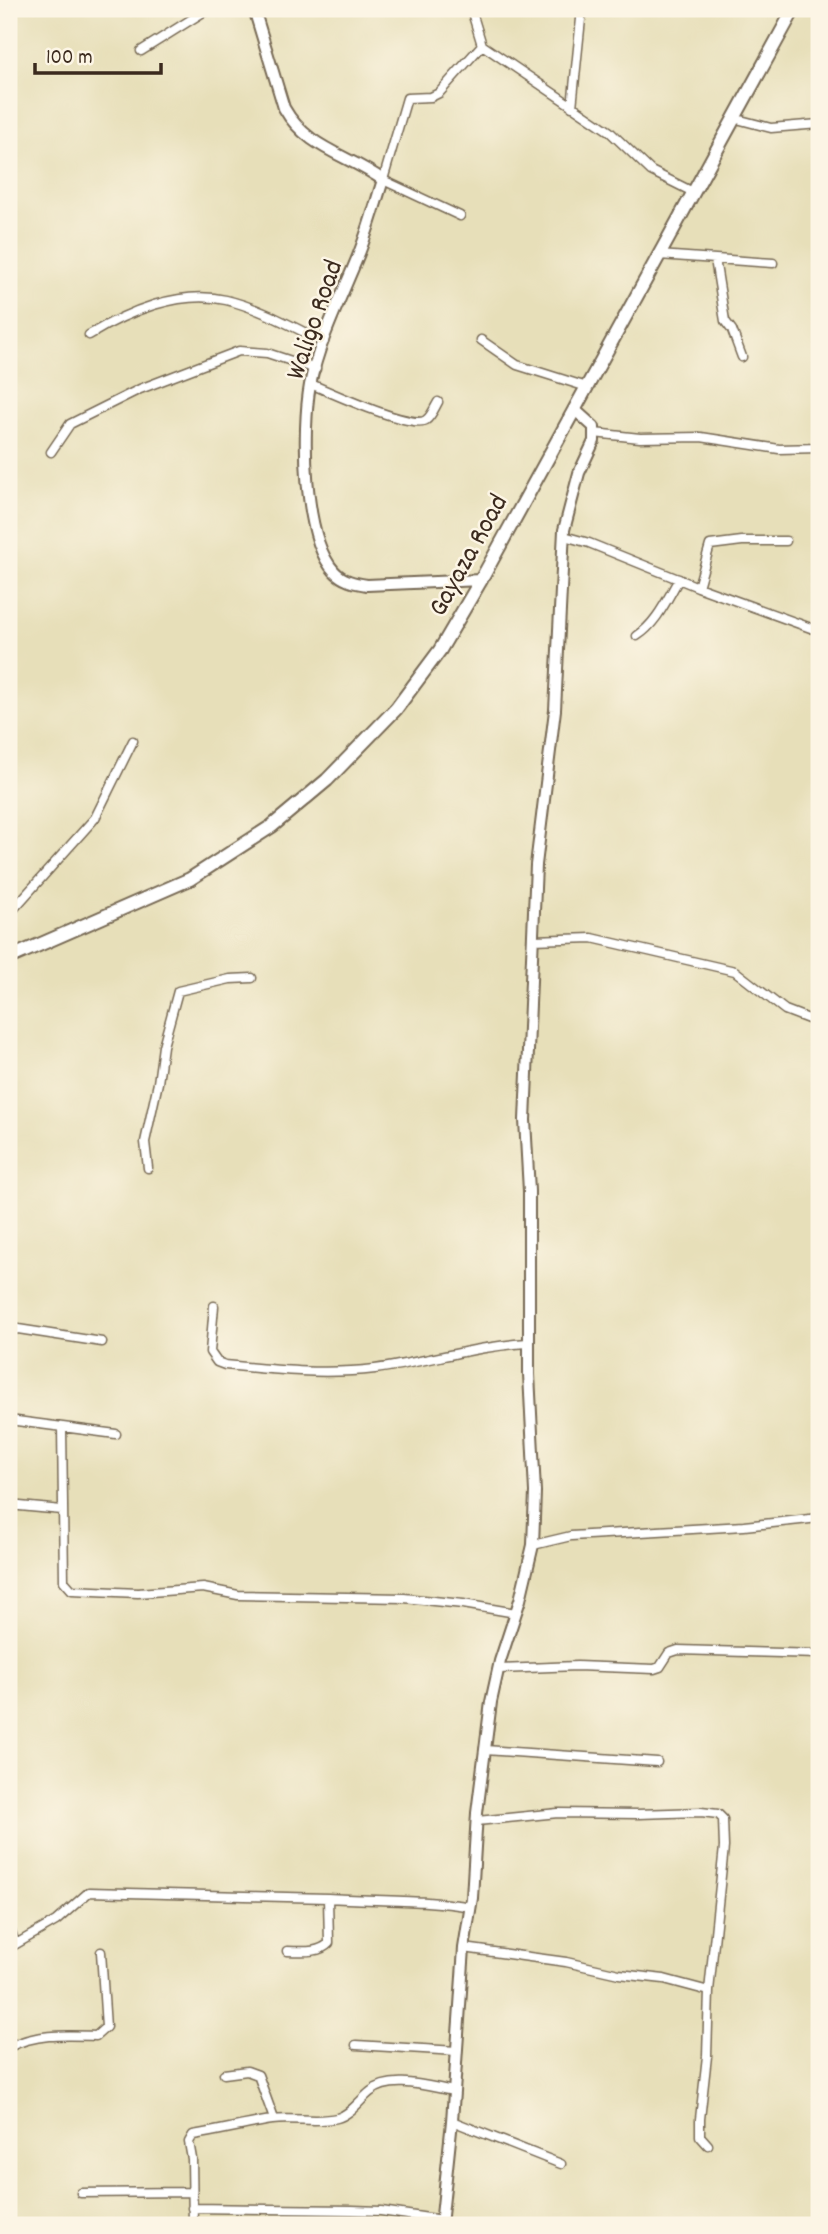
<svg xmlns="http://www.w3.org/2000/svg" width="828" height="2234" font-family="Dekko,sans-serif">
<rect width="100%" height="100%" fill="#fcf5e5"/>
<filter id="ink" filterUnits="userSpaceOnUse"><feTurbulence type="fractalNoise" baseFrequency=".0143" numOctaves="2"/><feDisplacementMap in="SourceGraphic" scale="14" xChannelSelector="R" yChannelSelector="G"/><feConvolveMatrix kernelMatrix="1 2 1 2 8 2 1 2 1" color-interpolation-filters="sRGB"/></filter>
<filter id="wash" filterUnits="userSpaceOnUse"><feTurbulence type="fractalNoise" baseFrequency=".00686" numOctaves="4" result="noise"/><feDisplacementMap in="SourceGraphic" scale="28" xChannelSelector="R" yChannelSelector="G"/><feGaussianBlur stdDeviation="1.57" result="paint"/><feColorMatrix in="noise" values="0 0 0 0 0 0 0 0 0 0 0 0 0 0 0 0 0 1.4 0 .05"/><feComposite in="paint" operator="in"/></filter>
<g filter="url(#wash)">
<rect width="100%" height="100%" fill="#e7dfb9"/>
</g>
<g filter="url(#ink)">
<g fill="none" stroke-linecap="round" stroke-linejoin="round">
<defs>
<path id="street" d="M 482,45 L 609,131 L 651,171 L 693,192
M 141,51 L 208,9
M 572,107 L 582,9
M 733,118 L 771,128 L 819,124
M 460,216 L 383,180 L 407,98 L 431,97 L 439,93 L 482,45 L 471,9
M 659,255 L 773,263
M 715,259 L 725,321 L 732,330 L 742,357
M 89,335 C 127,312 180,289 226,300 C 260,308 293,327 324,342
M 481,340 L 517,365 L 587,387
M 311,384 C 327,391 413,430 426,420 C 431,417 435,407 438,402
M 594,433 L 640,438 L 701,437 L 779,449 L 819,448
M 51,452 L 70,424 L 140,389 L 239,351 L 267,353 L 316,369
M 564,536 L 589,543 L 698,587 L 819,631
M 698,587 L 710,545 L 742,541 L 786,541
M 637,636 C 657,623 667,599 679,579
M 9,914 L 95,818 L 133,741
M 533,940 L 592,938 L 735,971 L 785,1010 L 819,1023
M 148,1168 L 145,1142 L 158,1083 L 163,1046 L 178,991 L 230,979 L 252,978
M 214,1306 L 210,1352 L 217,1362 L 225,1365 C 275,1370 325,1375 375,1369 C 427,1362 476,1346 528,1343
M 9,1331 L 18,1329 L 102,1342
M 9,1420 L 116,1434
M 62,1427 L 64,1581 L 72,1590 L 138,1593 L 203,1588 L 238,1595 L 404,1598 L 463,1604 L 516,1613
M 9,1505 L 62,1510
M 533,1545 L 571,1536 L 744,1526 L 819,1518
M 499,1669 L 577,1666 L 654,1669 L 660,1667 L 669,1653 L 678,1650 L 819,1654
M 485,1750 L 657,1762
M 477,1821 L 558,1813 L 638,1814 L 701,1812 L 718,1814 L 723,1819 L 724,1847 L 709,1991 L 707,2056 L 700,2119 L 700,2136 L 708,2145
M 9,1924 L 15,1944
M 9,1948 L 56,1921 L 89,1892 L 328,1898
M 464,1948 L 566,1962 L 619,1974 L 664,1979 L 709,1991
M 287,1951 C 300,1951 319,1954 329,1943 L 328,1898 C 376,1901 424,1899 471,1907
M 356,2045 L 457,2051
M 9,2047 C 37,2033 65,2035 96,2036 L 106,2027 L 101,1952
M 224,2074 L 247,2071 L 258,2075 L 274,2119
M 452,2121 L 561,2164
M 81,2193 L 192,2192
M 192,2208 L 352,2210 L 381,2211 L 442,2220
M 193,2225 L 192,2159 L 189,2142 L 193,2135 C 219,2131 246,2124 272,2120 C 293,2117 316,2123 337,2118 C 350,2115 360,2100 370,2092 C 391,2074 430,2087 454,2091"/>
<path id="secondary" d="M 254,9 L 284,108 C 307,149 347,154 383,180 C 375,205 368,231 358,256 C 341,298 319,341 310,385 C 302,429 303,537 334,571 C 343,581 354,583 367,585 L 481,580
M 441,2225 L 452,2121 L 464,1948 L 472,1898 L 477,1813 L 491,1702 L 500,1661 L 520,1600 L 533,1545 L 535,1492 L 529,1374 L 529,1191 L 525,1120 L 536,865 L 555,710 L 564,530 L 579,473 L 594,441 L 594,427 L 574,409"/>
<path id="primary" d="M 9,958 L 190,879 L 272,826 L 327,780 L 396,709 L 440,650 L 481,580 L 794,9"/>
</defs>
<!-- street casing -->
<use href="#street" stroke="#776954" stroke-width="11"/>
<!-- secondary casing -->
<use href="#secondary" stroke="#776954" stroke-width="14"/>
<!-- primary casing -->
<use href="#primary" stroke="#776954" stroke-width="16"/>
<!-- street -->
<use href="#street" stroke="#fff" stroke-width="8"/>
<!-- secondary -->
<use href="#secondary" stroke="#fff" stroke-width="10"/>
<!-- primary -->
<use href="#primary" stroke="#fff" stroke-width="12"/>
</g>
</g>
<g text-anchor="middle" stroke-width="5" stroke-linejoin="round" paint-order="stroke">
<!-- street labels -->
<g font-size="28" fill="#3b2a1e" stroke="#fcf5e5">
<text transform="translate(312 319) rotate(-71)" y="10">Waligo Road</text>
<text transform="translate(466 554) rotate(-61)" y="10">Gayaza Road</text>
</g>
</g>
<!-- margin -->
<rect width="828" height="2234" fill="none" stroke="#fcf5e5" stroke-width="35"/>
<!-- scale -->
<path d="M35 63v10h126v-10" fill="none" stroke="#3b2a1e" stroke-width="3.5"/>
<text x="46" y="63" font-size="21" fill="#3b2a1e" stroke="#fcf5e5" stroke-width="5" paint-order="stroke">100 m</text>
</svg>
